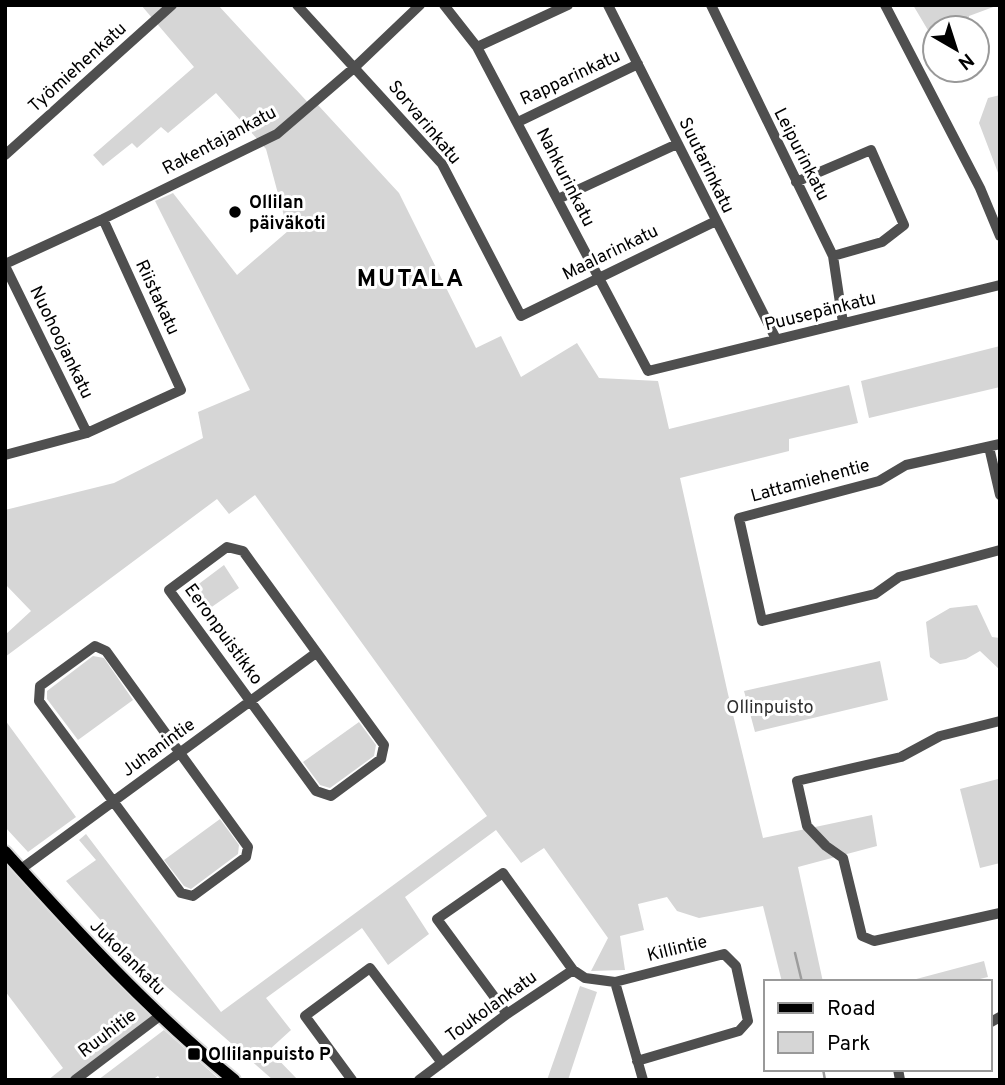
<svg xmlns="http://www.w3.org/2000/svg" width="1005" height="1085" font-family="Overpass,sans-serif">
<rect width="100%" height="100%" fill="#fff"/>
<!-- green -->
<path fill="#d6d6d6" d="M 141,5 L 218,5 L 313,108 L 318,105 L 399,193 L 476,348 L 501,336 L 521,377 L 577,343 L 599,378 L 658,381 L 669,429 L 849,385 L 858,423 L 789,439 L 789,451 L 680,478 L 728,694 L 763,838 L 872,815 L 877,846 L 798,867 L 823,982 L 782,982 L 763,906 L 699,918 L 677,911 L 667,897 L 638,904 L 644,930 L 620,936 L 625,970 L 591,971 L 608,938 L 544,848 L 521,863 L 496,830 L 405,897 L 429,934 L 388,965 L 362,928 L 266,998 L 291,1030 L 269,1050 L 298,1080 L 273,1080 L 135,959 L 66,881 L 96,860 L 79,840 L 86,834 L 221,1012 L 487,816 L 255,495 L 229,514 L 217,499 L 5,657 L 5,635 L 31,611 L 5,584 L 5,510 L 114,483 L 203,438 L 198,412 L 250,390 L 155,201 L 173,193 L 237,275 L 288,231 L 266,149 L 216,93 L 168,133 L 161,127 L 137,148 L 132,143 L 103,166 L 93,155 L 194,67 Z
M 913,5 L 1000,5 L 1000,8 L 996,6 L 969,16 L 968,28 L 935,28 L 935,42 Z
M 1000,95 L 1000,178 L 979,123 L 988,98 Z
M 1000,346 L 1000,387 L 869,418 L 861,381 Z
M 224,565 L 239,588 L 203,613 L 188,592 Z
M 977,605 L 992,637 L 1000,638 L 1000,670 L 980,651 L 966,659 L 940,664 L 930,657 L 926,622 L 950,608 Z
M 93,656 L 104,658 L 133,700 L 78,740 L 47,699 L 47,691 Z
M 880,661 L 888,700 L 755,732 L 744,691 Z
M 5,720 L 76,817 L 28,852 L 5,827 Z
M 359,722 L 376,745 L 374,756 L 330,788 L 320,785 L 303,762 Z
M 998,779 L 1000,863 L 980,868 L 960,789 Z
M 220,819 L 239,845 L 238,854 L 191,889 L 184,886 L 164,860 Z
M 5,858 L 154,1017 L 70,1080 L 48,1080 L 63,1068 L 5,991 Z
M 984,961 L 988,977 L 968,982 L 905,982 Z
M 580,986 L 597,992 L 568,1080 L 547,1080 Z
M 164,1030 L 220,1080 L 161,1080 L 158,1076 L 152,1080 L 98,1080 Z"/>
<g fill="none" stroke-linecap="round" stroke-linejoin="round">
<!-- stream -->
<path stroke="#9d9d9d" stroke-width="2.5" d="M 795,953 L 802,982
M 823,1069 L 825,1080"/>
<defs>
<path id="major" d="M 5,852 C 77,932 150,1012 234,1080"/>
</defs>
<!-- major casing -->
<use href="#major" stroke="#dbdbdb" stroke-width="16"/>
<!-- minor -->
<path stroke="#4f4f4f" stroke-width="10" d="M 297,5 L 442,164 L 521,316 L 716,221
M 444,5 L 477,47 L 648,371 L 1000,285
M 608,5 L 776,339
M 711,5 L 833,256 L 843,323
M 885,5 L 980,188 L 1000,236
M 477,47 L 568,5
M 518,122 L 638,64
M 5,155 L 172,5
M 796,182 L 871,150 L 904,225 L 882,242 L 833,256
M 558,199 L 677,144
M 5,264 L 103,219 L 277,134 L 355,67 L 420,5
M 5,266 L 87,433
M 1000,444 L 906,465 L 879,481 L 739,518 L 762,621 L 875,594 L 899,577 L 1000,550
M 989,447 L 1000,495
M 5,455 L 87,433 L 181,390 L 103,219
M 227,547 L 243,551 L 384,745 L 381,759 L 331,796 L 316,791 L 169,590 Z
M 95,646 L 106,651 L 248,847 L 246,857 L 193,896 L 181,893 L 39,701 L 40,686 Z
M 1000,721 L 940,736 L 901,757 L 797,781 L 807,826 L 826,846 L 843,858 L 862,936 L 874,941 L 1000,913
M 21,869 L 316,653
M 615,982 L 724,954 L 736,966 L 748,1021 L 739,1031 L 637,1061
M 507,1014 L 437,919 L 503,873 L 573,970
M 989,1023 L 1000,1017
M 898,1069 L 900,1080
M 75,1080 L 161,1015
M 352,1080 L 305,1016 L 370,968 L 442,1063
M 419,1080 L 507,1014 L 573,970 L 585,978 L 615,982 L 643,1080"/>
<!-- major -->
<use href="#major" stroke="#000" stroke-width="12"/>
</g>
<!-- markers -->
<g fill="#000" stroke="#fff" stroke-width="2.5">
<circle cx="235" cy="212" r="7"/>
<rect x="187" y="1047" width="14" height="14" rx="3.5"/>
</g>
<g text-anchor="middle" stroke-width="6" stroke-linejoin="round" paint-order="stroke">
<!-- street labels -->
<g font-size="18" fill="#000" stroke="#fff">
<text transform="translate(77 67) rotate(-42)" y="6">Työmiehenkatu</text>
<text transform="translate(570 77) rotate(-25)" y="6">Rapparinkatu</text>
<text transform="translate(425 122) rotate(50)" y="6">Sorvarinkatu</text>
<text transform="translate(219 140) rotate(-28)" y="6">Rakentajankatu</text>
<text transform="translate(802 154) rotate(63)" y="6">Leipurinkatu</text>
<text transform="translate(707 165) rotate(64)" y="6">Suutarinkatu</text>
<text transform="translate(566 177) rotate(63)" y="6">Nahkurinkatu</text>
<text transform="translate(610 252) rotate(-26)" y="6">Maalarinkatu</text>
<text transform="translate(158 297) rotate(65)" y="6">Riistakatu</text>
<text transform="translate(820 311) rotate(-14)" y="6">Puusepänkatu</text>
<text transform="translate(62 342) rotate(64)" y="6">Nuohoojankatu</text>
<text transform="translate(810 480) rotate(-15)" y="6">Lattamiehentie</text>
<text transform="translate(224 634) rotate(54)" y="6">Eeronpuistikko</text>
<text transform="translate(158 747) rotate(-36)" y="6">Juhanintie</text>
<text transform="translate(677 948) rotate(-14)" y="6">Killintie</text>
<text transform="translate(128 957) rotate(45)" y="6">Jukolankatu</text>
<text transform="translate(491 1006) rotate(-36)" y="6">Toukolankatu</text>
<text transform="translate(107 1033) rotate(-37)" y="6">Ruuhitie</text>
</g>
<!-- poi labels -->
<g font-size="18" font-weight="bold" fill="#000" stroke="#fff" text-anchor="start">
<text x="249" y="208">Ollilan<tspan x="249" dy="21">päiväkoti</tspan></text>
<text x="208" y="1060">Ollilanpuisto P</text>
</g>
<!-- park labels -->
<g font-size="18" fill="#2d2d2d" stroke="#fff">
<text x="770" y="713">Ollinpuisto</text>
</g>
<!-- district labels -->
<g font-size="24" font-weight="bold" letter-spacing="2" fill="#000" stroke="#fff">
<text x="411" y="286">MUTALA</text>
</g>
</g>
<!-- border -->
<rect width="1005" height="1085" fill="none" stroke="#000000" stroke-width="14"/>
<!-- legend -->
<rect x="764" y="980" width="228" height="91" fill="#ffffff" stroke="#999999" stroke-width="2"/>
<rect x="778" y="1003" width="35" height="10" fill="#000000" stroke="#999999" stroke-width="2"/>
<text x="827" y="1015" font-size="21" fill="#000000">Road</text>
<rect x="778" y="1032" width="35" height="21" fill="#d6d6d6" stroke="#999999" stroke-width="2"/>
<text x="827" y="1050" font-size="21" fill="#000000">Park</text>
<!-- north arrow -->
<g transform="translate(956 49) rotate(141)"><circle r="33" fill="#ffffff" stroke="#999999" stroke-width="2"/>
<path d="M0-5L12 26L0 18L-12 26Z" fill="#000000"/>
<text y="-10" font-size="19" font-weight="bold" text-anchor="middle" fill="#000000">N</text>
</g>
</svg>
